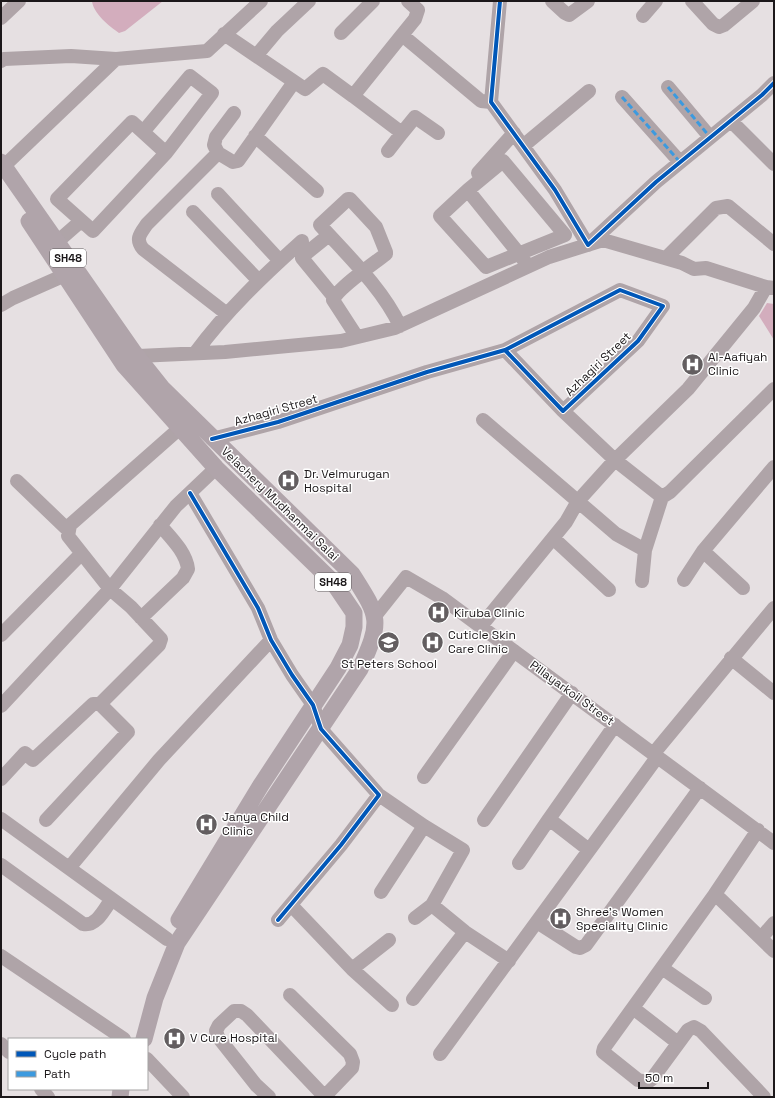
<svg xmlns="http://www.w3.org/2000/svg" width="775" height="1098" font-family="'Space Grotesk',sans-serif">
<rect width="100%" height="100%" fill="#e6e0e2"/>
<!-- water -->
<path fill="#d3adbd" d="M 92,1 L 163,1 L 125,31 L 119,33 C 109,26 93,13 92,1 Z
M 767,303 L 774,304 L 774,340 L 759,316 Z"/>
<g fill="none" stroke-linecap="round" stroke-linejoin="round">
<!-- minor -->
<path stroke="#afa4a8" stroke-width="14" d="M 500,1 L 491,102 L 555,190 L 588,245 L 656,182 L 762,95 L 774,83
M 552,1 L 565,13 L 569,15 L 588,1
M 692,1 L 713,24 L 719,27 L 724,25 L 753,1
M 643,16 L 656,1
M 1,18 L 19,1
M 341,33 L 373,1
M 224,34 L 305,89 L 323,74 L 353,96 L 402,35 L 481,101 L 491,102
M 402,35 L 415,19 L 418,10 L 408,1
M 256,56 L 277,31 L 309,1
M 1,61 L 4,59 L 71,56 L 116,59
M 668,87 L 710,137
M 353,96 L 402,133 L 388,151
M 622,97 L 680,162
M 234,113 L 216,137 L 214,145 L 218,153 L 233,162 L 238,161 L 294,82
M 731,121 L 774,164
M 132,122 L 166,153 L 93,231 L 57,199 Z
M 143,132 L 190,76 L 212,93 L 166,153
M 402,133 L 415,117 L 438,133
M 255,136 L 317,191
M 523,146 L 589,91
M 218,153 L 147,224 C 140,234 135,239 143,249 L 227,314
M 4,166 L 116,59 L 207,51 L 261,1
M 478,173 L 514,133
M 468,190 L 440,216 L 486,267 L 565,235 L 503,161 L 468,190 L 470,193 L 520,255 L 528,266
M 218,194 L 280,261
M 193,212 L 259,281
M 329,235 L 303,256 L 302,258 L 334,297
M 57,242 L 81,221
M 666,258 L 716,208 L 728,206 L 774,244
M 1,305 L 13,298 L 65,275
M 357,337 L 333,300 C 337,289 374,263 386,254 L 386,252 L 376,227 L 350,199 L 348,199 L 320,225 C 348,256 382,288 400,326
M 196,352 C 226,311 264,275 302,241
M 138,356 L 225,352 L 341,341 L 395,328 L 549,257 L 603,240 L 682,263 L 694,269 L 706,268 L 766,287 L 774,288
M 563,411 L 615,460 L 662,497
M 483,420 L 616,534 L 645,550 L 642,581
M 212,439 L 278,422 L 427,372 L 505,350 L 620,290 L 663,306 L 638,341 L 563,411 L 505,350
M 17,481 L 68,530
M 190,493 L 258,608 L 271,640 L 292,675 L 313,705 L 321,729 L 379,795 L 341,845 L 278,920
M 553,538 L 609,590
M 645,550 L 662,497 L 670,492 L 774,389
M 703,551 L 743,588
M 684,580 L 703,551 L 774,467
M 375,616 L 406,577 L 442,598 L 774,843
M 141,618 L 183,578 L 188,569 C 186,552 171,538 160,525
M 481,626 L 566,522 L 578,501 L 615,460 L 688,389 L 754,308 L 766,287
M 1,635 L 81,554
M 731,658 L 774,693
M 1,706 L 110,589 L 68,536 L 70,525 L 180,428
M 654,753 L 774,608
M 424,777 L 514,651
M 1,779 L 25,753 L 33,760 L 93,704 L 100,704
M 379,795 L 424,826 L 463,850 L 432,905 L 415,918
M 1,819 L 167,939
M 46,820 L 128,732 L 100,704 L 159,645 L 161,639 L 131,607 L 110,589 L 176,506 L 216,468
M 484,820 L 572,693
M 758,830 L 715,894 L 774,951
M 589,850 L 549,819 L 615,725
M 519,863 L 549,819
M 1,865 L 83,924 C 96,927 104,910 111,900
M 69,868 L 159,760 L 271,640
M 381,892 L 424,826
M 715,894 L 604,1048 L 603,1052 L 638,1080 L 648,1082 L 652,1079 L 688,1030 L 694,1027 L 701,1031 L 764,1097
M 291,905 L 352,969 L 392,1005
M 432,905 L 465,932 L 509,961
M 537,922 L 576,947 L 580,948 L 586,945 L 700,788
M 761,938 L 774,923
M 1,956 L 124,1039
M 662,968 L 705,998
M 352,969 L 389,940
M 290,995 L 350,1054 L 353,1062 L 352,1068 L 324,1097
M 413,999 L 465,932
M 633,1008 L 678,1043
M 1,1044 L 9,1052
M 440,1054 L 658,756
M 147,1059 L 183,1097
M 41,1089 L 48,1097
M 269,1097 L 256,1085 L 218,1037 L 216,1031 L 219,1025 L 234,1011 L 241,1011 L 247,1015 L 325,1097"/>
<!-- major -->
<path stroke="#b0a4aa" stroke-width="17" d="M 1,162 L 135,354 L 162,388 L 352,574 C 380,618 382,620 360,669 L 177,943 L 155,998 L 144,1039
M 29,221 L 124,365 L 216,468 L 333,582 L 354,613 L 354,627 L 350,645 L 338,668 L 261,785 L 179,920
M 120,1097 L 121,1089"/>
<!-- quiet -->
<path stroke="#3c9adf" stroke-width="3" stroke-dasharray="6 3" stroke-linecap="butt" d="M 668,87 L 710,137
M 622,97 L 680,162"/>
<defs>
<path id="cycleway" d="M 500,1 L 491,102 L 555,190 L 588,245 L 656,182 L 762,95 L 774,83
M 212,439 L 278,422 L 427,372 L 505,350 L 620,290 L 663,306 L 638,341 L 563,411 L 505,350
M 190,493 L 258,608 L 271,640 L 292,675 L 313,705 L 321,729 L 379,795 L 341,845 L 278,920"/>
</defs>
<!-- cycleway casing -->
<use href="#cycleway" stroke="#fff" stroke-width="6"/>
<!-- cycleway -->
<use href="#cycleway" stroke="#0057b8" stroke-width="4"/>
</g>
<!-- icons -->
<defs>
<symbol id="hospital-disc" viewBox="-11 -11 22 22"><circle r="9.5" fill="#635e60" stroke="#fff"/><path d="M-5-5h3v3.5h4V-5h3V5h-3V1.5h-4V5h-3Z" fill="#fff"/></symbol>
<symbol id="school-disc" viewBox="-11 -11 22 22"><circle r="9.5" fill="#635e60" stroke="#fff"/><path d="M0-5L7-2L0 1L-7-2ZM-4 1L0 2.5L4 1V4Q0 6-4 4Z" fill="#fff"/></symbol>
</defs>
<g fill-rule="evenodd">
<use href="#hospital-disc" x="680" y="352" width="25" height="25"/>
<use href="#hospital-disc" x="276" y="468" width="25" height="25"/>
<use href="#hospital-disc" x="426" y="600" width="25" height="25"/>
<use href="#hospital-disc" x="420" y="630" width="25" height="25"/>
<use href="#school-disc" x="376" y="630" width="25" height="25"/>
<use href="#hospital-disc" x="194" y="812" width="25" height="25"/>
<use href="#hospital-disc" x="548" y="906" width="25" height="25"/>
<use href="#hospital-disc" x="162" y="1026" width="25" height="25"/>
</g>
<g text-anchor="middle" stroke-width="3" stroke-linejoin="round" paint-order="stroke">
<!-- shield labels -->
<g fill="#fff" stroke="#605d5f" stroke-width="1">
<rect x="50" y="249" width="36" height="18" rx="3"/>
<rect x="315" y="573" width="36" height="18" rx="3"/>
</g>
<g font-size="11" font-weight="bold" fill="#1c181a">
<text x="68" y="262">SH48</text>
<text x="333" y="586">SH48</text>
</g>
<!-- poi labels -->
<g font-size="12" fill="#1c181a" stroke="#fff" text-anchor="start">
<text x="708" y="361">Al-Aafiyah<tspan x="708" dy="14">Clinic</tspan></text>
<text x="304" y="478">Dr. Velmurugan<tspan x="304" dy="14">Hospital</tspan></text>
<text x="454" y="617">Kiruba Clinic</text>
<text x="448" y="639">Cuticle Skin<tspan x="448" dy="14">Care Clinic</tspan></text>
<text x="389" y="668" text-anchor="middle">St Peters School</text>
<text x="222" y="821">Janya Child<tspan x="222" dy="14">Clinic</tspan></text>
<text x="576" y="916">Shree's Women<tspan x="576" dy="14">Speciality Clinic</tspan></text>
<text x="190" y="1042">V Cure Hospital</text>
</g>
<!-- street labels -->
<g font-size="12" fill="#1c181a" stroke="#fff">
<text transform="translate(598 364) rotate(-44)" y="4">Azhagiri Street</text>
<text transform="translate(276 410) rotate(-16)" y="4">Azhagiri Street</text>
<text transform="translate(280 504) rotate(44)" y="4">Velachery Mudhanmai Salai</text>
<text transform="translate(572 693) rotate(36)" y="4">Pillayarkoil Street</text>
</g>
</g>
<!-- border -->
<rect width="775" height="1098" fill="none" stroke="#1c181a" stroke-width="4"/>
<!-- legend -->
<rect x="8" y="1038" width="140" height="52" fill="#ffffff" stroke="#a4a3a3"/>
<rect x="16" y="1051" width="20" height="6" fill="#0057b8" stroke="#a4a3a3"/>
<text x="44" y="1058" font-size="12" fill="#1c181a">Cycle path</text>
<rect x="16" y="1071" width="20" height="6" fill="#3c9adf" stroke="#a4a3a3"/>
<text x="44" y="1078" font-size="12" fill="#1c181a">Path</text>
<!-- scale -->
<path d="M639 1082v6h69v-6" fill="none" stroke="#1c181a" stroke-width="2"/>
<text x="645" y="1082" font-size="12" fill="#1c181a" stroke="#ffffff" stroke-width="3" paint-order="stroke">50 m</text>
</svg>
